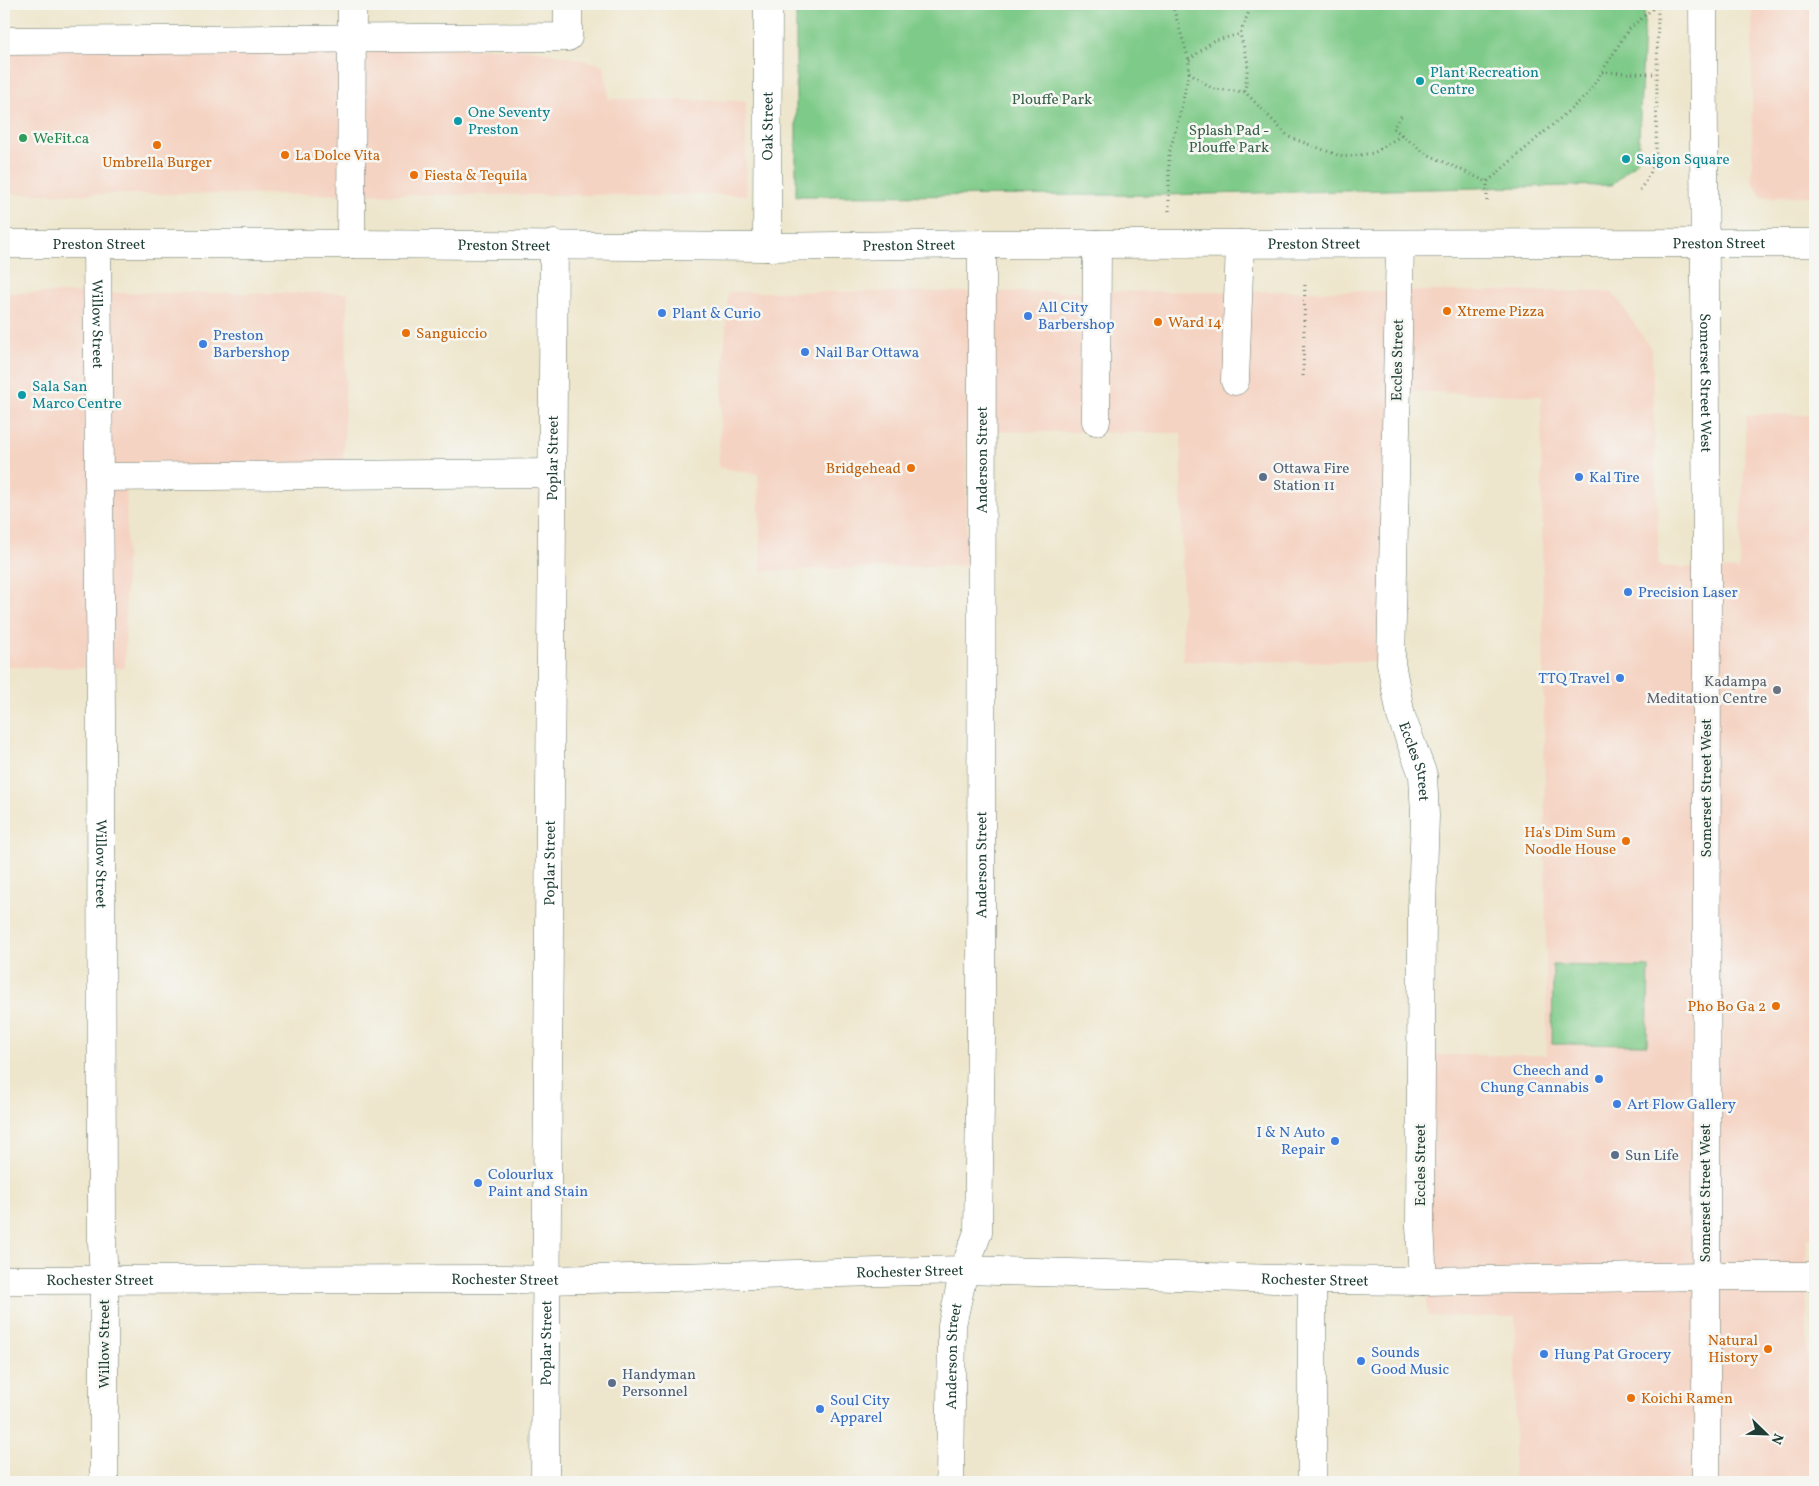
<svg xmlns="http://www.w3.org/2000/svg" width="1819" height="1486" font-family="Vollkorn,serif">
<rect width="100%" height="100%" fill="#f6f6f2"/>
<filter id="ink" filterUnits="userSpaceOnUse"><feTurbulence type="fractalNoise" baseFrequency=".02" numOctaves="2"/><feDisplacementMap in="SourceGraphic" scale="10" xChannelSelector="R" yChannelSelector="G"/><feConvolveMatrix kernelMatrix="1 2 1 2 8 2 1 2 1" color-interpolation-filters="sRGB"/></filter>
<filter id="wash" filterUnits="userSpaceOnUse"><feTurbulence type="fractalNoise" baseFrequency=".0096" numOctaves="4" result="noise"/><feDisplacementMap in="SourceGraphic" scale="20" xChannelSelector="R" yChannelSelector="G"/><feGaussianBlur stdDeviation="1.12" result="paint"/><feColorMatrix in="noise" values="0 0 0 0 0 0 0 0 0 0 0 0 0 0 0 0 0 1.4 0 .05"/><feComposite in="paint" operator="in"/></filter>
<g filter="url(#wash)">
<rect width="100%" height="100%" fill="#eee6cc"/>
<!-- built -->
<path fill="#f5d3c2" d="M 1752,4 L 1815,4 L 1815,196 L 1761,197 L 1752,180 Z
M 4,35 L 532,49 L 604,65 L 609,99 L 746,101 L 746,195 L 4,194 Z
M 1541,291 L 1613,292 L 1652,350 L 1659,566 L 1739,570 L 1746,416 L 1765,414 L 1815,415 L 1815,1237 L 1807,1238 L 1807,1433 L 1815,1433 L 1815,1482 L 1513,1482 L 1515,1423 L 1515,1317 L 1427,1316 L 1427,1055 L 1547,1055 L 1541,396 L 1401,391 L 1394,662 L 1183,661 L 1181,433 L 966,431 L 967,565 L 761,571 L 758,474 L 718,467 L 728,292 Z
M 4,293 L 348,293 L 343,467 L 127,474 L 125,668 L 4,667 Z"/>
<!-- green -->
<path fill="#7eca88" stroke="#4e845e" d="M 796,4 L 1645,4 L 1638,160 L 1612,185 L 1163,195 L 796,196 Z
M 1553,965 L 1649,967 L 1647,1045 L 1552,1044 Z"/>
</g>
<g filter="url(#ink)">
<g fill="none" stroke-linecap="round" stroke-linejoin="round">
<defs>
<g id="minor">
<path d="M 4,41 L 568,37 L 568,4"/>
<path d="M 351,244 L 352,4"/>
<path id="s1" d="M 1400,244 L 1391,663 L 1401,716 L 1423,775 L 1425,816 L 1422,906 L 1420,1225 L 1423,1281"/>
<path id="s2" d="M 97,245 L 101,712 L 102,1242 L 104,1279 L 104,1482"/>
<path id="s3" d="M 767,247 L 768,4"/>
<path d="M 1235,381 L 1240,244"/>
<path d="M 1096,421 L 1097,244"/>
<path d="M 100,477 L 552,473"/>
<path id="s4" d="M 4,1280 L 505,1279 L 546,1280 L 964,1270 L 1312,1280 L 1423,1281 L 1706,1276 L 1815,1276"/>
<path id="s5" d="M 545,1482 L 554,244"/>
<path id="s6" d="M 950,1482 L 952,1325 L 964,1270 L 978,1232 L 981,1038 L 982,244"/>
<path d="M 1312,1482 L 1312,1280"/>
</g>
<g id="major">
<path id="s7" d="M 1703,4 L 1707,557 L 1706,1482"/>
<path id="s8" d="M 4,244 L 351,244 L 767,247 L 982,244 L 1815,243"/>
</g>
</defs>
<!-- minor casing -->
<use href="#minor" stroke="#677869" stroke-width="29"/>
<!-- major casing -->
<use href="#major" stroke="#677869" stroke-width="29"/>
<!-- path -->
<path stroke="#677869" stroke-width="3" stroke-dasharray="1 4" stroke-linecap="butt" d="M 1252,4 L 1240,34 L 1248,63 L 1245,92 L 1289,137 L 1343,157 L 1374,153 L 1402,135
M 1189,60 L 1213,41 L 1240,34
M 1189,72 L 1213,89 L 1245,92
M 1602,72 L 1656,74
M 1401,116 L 1393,128 L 1425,153 L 1487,182
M 1640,190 L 1650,174 L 1656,156 L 1658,4
M 1487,201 L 1487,182 L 1588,94 L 1628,30 L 1658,4
M 1169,211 L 1169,154 L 1179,118 L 1189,72 L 1189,60 L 1172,4
M 1303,376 L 1305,281"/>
<!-- minor -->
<use href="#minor" stroke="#fff" stroke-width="28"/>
<!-- major -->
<use href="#major" stroke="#fff" stroke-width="28"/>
</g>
</g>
<!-- markers -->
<g fill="#0f9aa8" stroke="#f6f6f2" stroke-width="2">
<circle cx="1420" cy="81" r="5"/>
<circle cx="458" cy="121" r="5"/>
<circle cx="1626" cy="159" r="5"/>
<circle cx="22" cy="395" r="5"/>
</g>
<circle fill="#2e9e5b" stroke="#f6f6f2" stroke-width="2" cx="23" cy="138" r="5"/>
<g fill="#e8710a" stroke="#f6f6f2" stroke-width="2">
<circle cx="157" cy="145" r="5"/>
<circle cx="285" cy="155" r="5"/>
<circle cx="414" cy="175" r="5"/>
<circle cx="1447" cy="311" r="5"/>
<circle cx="1158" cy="322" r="5"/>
<circle cx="406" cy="333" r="5"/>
<circle cx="911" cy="468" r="5"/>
<circle cx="1626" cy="841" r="5"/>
<circle cx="1776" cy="1006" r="5"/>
<circle cx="1768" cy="1349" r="5"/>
<circle cx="1631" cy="1398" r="5"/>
</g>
<g fill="#3f7fe0" stroke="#f6f6f2" stroke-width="2">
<circle cx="662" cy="313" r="5"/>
<circle cx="1028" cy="316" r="5"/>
<circle cx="203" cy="344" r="5"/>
<circle cx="805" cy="352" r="5"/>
<circle cx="1579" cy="477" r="5"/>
<circle cx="1628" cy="592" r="5"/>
<circle cx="1620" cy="678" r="5"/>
<circle cx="1599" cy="1079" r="5"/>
<circle cx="1617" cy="1104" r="5"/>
<circle cx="1335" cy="1141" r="5"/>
<circle cx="478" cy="1183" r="5"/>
<circle cx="1544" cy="1354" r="5"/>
<circle cx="1361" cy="1361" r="5"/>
<circle cx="820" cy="1409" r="5"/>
</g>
<g fill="#5c6f8a" stroke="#f6f6f2" stroke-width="2">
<circle cx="1263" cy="477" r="5"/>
<circle cx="1615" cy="1155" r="5"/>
<circle cx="612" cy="1383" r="5"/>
</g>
<circle fill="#6b7280" stroke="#f6f6f2" stroke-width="2" cx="1777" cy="690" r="5"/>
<g text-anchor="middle" stroke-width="5" stroke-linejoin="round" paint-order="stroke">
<!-- culture labels -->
<g font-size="15" fill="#0d838f" stroke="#f6f6f2" text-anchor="start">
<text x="1430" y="77">Plant Recreation<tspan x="1430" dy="17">Centre</tspan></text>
<text x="468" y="117">One Seventy<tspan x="468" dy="17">Preston</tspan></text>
<text x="1636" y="164">Saigon Square</text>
<text x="32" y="391">Sala San<tspan x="32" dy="17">Marco Centre</tspan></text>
</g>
<!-- park labels -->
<g font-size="15" fill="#376049" stroke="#f6f6f2">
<text x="1052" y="104">Plouffe Park</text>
<text x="1229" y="135">Splash Pad -<tspan x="1229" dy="17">Plouffe Park</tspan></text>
</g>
<!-- street labels -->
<g font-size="15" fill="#1f3d34" stroke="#f6f6f2">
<text dy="5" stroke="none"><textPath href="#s3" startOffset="121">Oak Street</textPath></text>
<text dy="5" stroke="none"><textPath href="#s8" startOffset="1715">Preston Street</textPath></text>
<text dy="5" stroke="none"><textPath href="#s8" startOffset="500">Preston Street</textPath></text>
<text dy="5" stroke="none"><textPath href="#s8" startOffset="1310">Preston Street</textPath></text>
<text dy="5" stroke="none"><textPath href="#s8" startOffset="95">Preston Street</textPath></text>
<text dy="5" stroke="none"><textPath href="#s8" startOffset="905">Preston Street</textPath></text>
<text dy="5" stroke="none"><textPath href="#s2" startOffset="79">Willow Street</textPath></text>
<text transform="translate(1397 360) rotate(-89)" y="5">Eccles Street</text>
<text dy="5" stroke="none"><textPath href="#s7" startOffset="379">Somerset Street West</textPath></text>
<text dy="5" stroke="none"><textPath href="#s5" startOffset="1024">Poplar Street</textPath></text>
<text dy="5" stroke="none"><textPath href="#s6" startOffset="1026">Anderson Street</textPath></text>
<text dy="5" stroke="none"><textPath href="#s1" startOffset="521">Eccles Street</textPath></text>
<text transform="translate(1706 788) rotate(-90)" y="5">Somerset Street West</text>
<text dy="5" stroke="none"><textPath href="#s5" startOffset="619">Poplar Street</textPath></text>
<text dy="5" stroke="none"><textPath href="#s2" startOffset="619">Willow Street</textPath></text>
<text dy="5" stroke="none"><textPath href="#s6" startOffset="621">Anderson Street</textPath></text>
<text transform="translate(1420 1165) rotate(-90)" y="5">Eccles Street</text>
<text transform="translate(1705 1193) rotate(-90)" y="5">Somerset Street West</text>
<text dy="5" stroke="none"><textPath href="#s4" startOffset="906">Rochester Street</textPath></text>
<text dy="5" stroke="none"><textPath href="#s4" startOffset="96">Rochester Street</textPath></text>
<text dy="5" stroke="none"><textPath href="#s4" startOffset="501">Rochester Street</textPath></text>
<text dy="5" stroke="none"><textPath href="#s4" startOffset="1311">Rochester Street</textPath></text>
<text dy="5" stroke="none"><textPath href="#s5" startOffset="139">Poplar Street</textPath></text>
<text transform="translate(104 1344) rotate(-90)" y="5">Willow Street</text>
<text dy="5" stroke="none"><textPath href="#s6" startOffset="126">Anderson Street</textPath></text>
</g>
<!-- leisure labels -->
<g font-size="15" fill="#27864d" stroke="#f6f6f2" text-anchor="start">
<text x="33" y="143">WeFit.ca</text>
</g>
<!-- food labels -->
<g font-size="15" fill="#c56008" stroke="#f6f6f2" text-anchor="start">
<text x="295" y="160">La Dolce Vita</text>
<text x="157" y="167" text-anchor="middle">Umbrella Burger</text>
<text x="424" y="180">Fiesta &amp; Tequila</text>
<text x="1457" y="316">Xtreme Pizza</text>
<text x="1168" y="327">Ward 14</text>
<text x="416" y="338">Sanguiccio</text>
<text x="901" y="473" text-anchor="end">Bridgehead</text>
<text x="1616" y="837" text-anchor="end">Ha's Dim Sum<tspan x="1616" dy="17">Noodle House</tspan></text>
<text x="1766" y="1011" text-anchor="end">Pho Bo Ga 2</text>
<text x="1758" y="1345" text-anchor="end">Natural<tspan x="1758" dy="17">History</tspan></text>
<text x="1641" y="1403">Koichi Ramen</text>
</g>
<!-- shop labels -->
<g font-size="15" fill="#366cbe" stroke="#f6f6f2" text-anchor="start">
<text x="1038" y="312">All City<tspan x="1038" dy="17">Barbershop</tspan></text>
<text x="672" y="318">Plant &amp; Curio</text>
<text x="213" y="340">Preston<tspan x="213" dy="17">Barbershop</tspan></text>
<text x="815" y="357">Nail Bar Ottawa</text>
<text x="1589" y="482">Kal Tire</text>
<text x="1638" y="597">Precision Laser</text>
<text x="1610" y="683" text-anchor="end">TTQ Travel</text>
<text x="1589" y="1075" text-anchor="end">Cheech and<tspan x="1589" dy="17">Chung Cannabis</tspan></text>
<text x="1627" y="1109">Art Flow Gallery</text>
<text x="1325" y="1137" text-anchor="end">I &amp; N Auto<tspan x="1325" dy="17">Repair</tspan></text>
<text x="488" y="1179">Colourlux<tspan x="488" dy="17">Paint and Stain</tspan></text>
<text x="1371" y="1357">Sounds<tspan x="1371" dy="17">Good Music</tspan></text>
<text x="1554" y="1359">Hung Pat Grocery</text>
<text x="830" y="1405">Soul City<tspan x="830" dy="17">Apparel</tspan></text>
</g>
<!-- service labels -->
<g font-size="15" fill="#4e5e75" stroke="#f6f6f2" text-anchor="start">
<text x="1273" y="473">Ottawa Fire<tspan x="1273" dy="17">Station 11</tspan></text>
<text x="1625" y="1160">Sun Life</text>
<text x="622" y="1379">Handyman<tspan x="622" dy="17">Personnel</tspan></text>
</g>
<!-- worship labels -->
<g font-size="15" fill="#5b616d" stroke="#f6f6f2" text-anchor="end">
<text x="1767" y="686">Kadampa<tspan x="1767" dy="17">Meditation Centre</tspan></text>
</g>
</g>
<!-- margin -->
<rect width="1819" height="1486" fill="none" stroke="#f6f6f2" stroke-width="20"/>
<!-- north arrow -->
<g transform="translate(1766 1434) rotate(113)" stroke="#f6f6f2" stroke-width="4" paint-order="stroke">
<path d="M0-4L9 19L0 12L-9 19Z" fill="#1f3d34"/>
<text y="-8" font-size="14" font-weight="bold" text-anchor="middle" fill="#1f3d34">N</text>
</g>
</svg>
